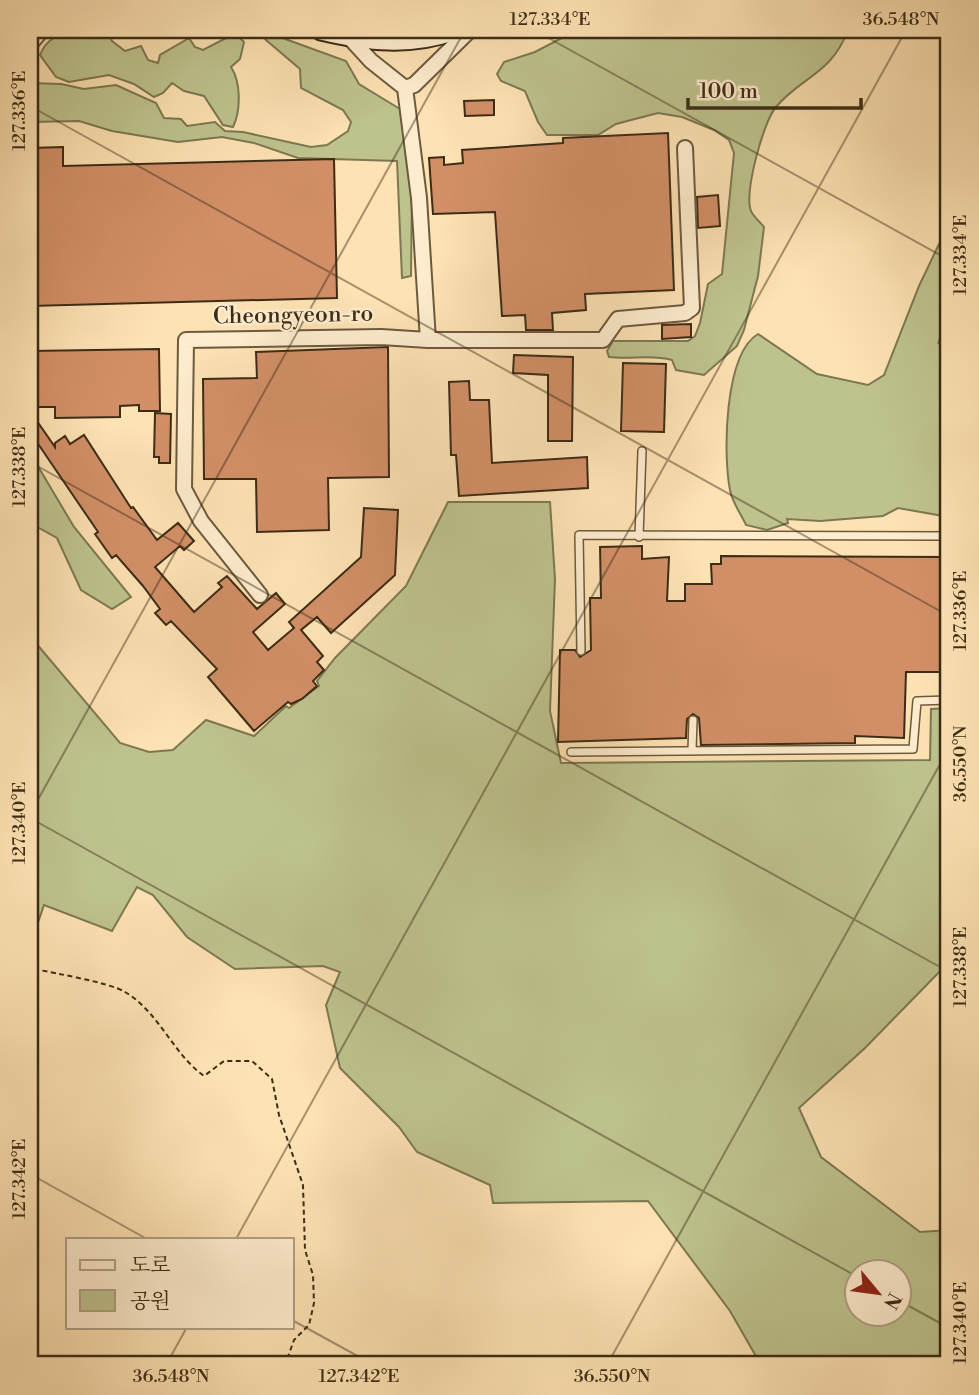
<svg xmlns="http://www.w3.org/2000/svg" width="979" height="1395" font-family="'Libre Bodoni','Noto Serif KR',serif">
<rect width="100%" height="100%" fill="#fde2b3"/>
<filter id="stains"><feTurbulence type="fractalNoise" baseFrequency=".00286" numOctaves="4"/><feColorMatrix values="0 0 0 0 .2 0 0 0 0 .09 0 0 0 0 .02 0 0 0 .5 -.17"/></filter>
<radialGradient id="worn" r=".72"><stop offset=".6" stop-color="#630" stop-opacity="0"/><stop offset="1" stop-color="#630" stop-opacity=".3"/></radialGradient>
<!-- green -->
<path fill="#bec38e" stroke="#7d7852" stroke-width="2" fill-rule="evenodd" d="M 74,30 L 108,32 L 112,41 L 125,51 L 141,46 L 148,60 L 158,63 L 160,55 L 189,38 L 195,47 L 203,50 L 228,37 L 238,36 L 244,42 L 240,59 L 231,67 C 241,82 241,111 233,127 L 223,125 L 204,96 L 184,91 L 172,83 L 163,93 L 154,97 L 134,84 L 109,75 L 69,82 L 56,77 L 40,55 C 46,39 59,34 74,30 Z
M 577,30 L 848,30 C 831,75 802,76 776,107 C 763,122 744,193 751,211 C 753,216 760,222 764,227 L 758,276 L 744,330 L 737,346 L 704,375 L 676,370 L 672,360 C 651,354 630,360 609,357 L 607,351 L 613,341 L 688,341 L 695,336 L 700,323 L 708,284 L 722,274 L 734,153 L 729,140 L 714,130 L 682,117 L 658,113 L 616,124 L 598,135 L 547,135 L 538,122 L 525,91 L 501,81 L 497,74 L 504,62 L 535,52 Z
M 266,32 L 346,61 L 359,84 L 400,109 L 412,192 L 411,276 L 402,278 L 397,161 L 298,158 L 254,143 L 222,137 L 178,142 L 112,131 L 79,121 L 30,122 L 30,83 L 61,84 L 84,89 L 116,85 L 156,103 L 164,118 L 181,119 L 187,126 L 215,122 L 225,131 L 243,132 L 311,147 L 327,145 L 348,131 L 351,122 L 343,110 L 301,88 L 300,69 L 266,40 L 262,35 Z
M 949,223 L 949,310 L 938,344 L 949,317 L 949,517 L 898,508 L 883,516 L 820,521 L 787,519 L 788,523 L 767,530 L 746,525 C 741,514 732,502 730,490 C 723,455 724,354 758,334 L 817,374 L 868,385 L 884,375 L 919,286 Z
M 30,453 L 74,527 L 131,597 L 112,609 L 81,590 L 57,538 L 30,523 Z
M 448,502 L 550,502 L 555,579 L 550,711 L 561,763 L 930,760 L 931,709 L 949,708 L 949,962 L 865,1048 L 799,1108 L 821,1157 L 920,1232 L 949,1230 L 949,1365 L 761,1365 L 730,1311 L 648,1201 L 493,1203 L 490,1185 L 417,1152 L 399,1127 L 340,1068 L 326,1005 L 340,972 L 323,966 L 235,969 L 187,937 L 153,895 L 137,887 L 112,931 L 44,905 L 30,946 L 30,636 L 120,743 L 149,752 L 173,750 L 206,720 L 254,736 L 286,706 L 289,708 L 319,686 L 317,681 L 335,658 L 406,586 ZM 856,1272 L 898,1272 L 898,1314 L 856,1314 Z"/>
<!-- building -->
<path fill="#d28f67" stroke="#3c2c16" stroke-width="2" d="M 494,100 L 494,115 L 465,116 L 464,101 Z
M 668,133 L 674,290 L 585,294 L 586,310 L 552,313 L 553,330 L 526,330 L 525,315 L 502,316 L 495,212 L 433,214 L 429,158 L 444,157 L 444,165 L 463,163 L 462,150 L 563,143 L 563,138 Z
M 63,147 L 63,166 L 334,159 L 337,298 L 30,306 L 30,148 Z
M 718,195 L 720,226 L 698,228 L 697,197 Z
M 691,324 L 691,337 L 662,339 L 662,325 Z
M 388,347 L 389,477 L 328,478 L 329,530 L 257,532 L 256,479 L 204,479 L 203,379 L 257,378 L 256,352 Z
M 159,349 L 160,411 L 139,411 L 139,405 L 120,406 L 120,417 L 55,418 L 55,407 L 35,407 L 34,402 L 31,402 L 30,351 Z
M 514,355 L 573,357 L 572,441 L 548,441 L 548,375 L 513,373 Z
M 623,363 L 666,364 L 664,432 L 621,431 Z
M 469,381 L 470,400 L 489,400 L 492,463 L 587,457 L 588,488 L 459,496 L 456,455 L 451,455 L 449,382 Z
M 30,411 L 55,447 L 55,443 L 65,436 L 70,444 L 84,435 L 131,508 L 133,507 L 157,540 L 178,523 L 194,541 L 184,550 L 180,546 L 155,567 L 194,612 L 222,587 L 218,583 L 227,576 L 257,609 L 276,593 L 285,604 L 253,632 L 268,650 L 294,628 L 289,622 L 361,557 L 364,508 L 398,510 L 395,575 L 331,633 L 317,617 L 301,630 L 323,656 L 317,662 L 324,670 L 313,681 L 317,686 L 302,699 L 291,704 L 288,702 L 254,731 L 208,677 L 217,669 L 171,621 L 166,625 L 155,613 L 160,609 L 143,586 L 116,555 L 112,558 L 95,534 L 98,532 L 30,432 Z
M 155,413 L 171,414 L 170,463 L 159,463 L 159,457 L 154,457 Z
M 642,546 L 642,559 L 669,557 L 667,601 L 685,601 L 685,584 L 712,584 L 711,564 L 721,564 L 721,556 L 949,557 L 949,672 L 906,672 L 904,738 L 855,736 L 855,743 L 701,745 L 699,718 L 693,714 L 687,719 L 686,738 L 558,742 L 560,650 L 575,650 L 580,657 L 591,650 L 590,598 L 601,598 L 600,547 Z"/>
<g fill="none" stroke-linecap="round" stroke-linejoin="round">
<defs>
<path id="service" d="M 639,537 L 642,451
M 581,651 L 579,535 L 949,536
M 692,750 L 693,720
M 571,752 L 913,749 L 917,701 L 949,700"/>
<path id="minor" d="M 30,44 L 42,30
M 405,88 L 414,85 L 470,30
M 428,340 L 603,340 L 618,319 L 685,313 L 692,308 L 685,148
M 260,595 L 201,521 L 184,489 L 186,340 L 381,337 L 428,340 L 419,198 L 405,88 L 371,61 L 349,37"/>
<path id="secondary" d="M 321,30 C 368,41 409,46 455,30"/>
</defs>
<!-- service casing -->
<use href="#service" stroke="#6c5a3d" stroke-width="10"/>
<!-- minor casing -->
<use href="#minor" stroke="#6c5a3d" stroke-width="18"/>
<!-- secondary casing -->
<use href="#secondary" stroke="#3c2c16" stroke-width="23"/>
<!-- path -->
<path stroke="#3c2c16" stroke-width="2" stroke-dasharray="5 3.5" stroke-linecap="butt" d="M 30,948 L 35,968
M 30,1046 L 35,969 C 57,974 108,982 125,992 C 159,1012 173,1054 204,1076 L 224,1061 L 252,1061 L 272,1079 L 279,1115 L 303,1185 L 305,1250 L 313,1275 L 314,1303 L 309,1325 L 294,1340 L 285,1365"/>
<!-- service -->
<use href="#service" stroke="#feecce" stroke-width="7"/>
<!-- minor -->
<use href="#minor" stroke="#feecce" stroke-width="14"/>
<!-- secondary -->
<use href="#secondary" stroke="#feecce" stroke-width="19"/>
</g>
<!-- ticks -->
<path fill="none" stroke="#3c2c16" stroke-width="2" stroke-opacity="0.45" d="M 534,30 L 949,260M 30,106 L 949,616M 30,462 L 949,972M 30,814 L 465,30M 30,818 L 856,1276M 30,1174 L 147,1239M 236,1239 L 906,30M 898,1300 L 949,1328M 292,1320 L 374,1365M 166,1365 L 187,1327M 607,1365 L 949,748"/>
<g text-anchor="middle" stroke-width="5" stroke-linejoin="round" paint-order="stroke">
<!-- street labels -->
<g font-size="23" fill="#3c2c16" stroke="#feecce">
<text transform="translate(293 314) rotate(-1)" y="8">Cheongyeon-ro</text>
</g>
</g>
<!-- margin -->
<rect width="979" height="1395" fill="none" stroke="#fde2b3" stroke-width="77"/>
<!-- legend -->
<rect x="66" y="1238" width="228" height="91" fill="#feecce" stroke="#b09f84" stroke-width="2"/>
<rect x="80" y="1260" width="35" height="10" fill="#feecce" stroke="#b09f84" stroke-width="2"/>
<text x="130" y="1272" font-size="21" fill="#3c2c16">도로</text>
<rect x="80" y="1290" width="35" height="21" fill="#bec38e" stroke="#b09f84" stroke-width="2"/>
<text x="130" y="1308" font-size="21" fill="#3c2c16">공원</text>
<!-- north arrow -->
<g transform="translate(878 1293) rotate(119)"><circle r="33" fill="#feecce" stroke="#b09f84" stroke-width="2"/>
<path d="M0-5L12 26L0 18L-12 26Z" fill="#8f2418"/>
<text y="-10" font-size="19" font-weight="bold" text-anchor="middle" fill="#3c2c16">N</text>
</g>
<!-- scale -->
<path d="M688 98v10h173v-10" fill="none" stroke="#3c2c16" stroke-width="3.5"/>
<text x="699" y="98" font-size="21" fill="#3c2c16" stroke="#feecce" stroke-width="5" paint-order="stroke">100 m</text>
<rect x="38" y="38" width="902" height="1318" fill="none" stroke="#3c2c16" stroke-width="2.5"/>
<g font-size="18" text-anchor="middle" fill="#3c2c16">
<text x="550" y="25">127.334°E</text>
<text x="901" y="25">36.548°N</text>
<text transform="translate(19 111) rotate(-90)" y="6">127.336°E</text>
<text transform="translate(960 255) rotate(-90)" y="6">127.334°E</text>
<text transform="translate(19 467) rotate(-90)" y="6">127.338°E</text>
<text transform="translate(960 611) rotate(-90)" y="6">127.336°E</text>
<text transform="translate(960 764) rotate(-90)" y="6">36.550°N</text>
<text transform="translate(19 823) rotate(-90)" y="6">127.340°E</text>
<text transform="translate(960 967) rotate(-90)" y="6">127.338°E</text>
<text transform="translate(19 1179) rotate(-90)" y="6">127.342°E</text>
<text transform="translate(960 1323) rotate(-90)" y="6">127.340°E</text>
<text x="171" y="1382">36.548°N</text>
<text x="359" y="1382">127.342°E</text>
<text x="612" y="1382">36.550°N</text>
</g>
<rect width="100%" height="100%" filter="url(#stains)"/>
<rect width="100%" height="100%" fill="url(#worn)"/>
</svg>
